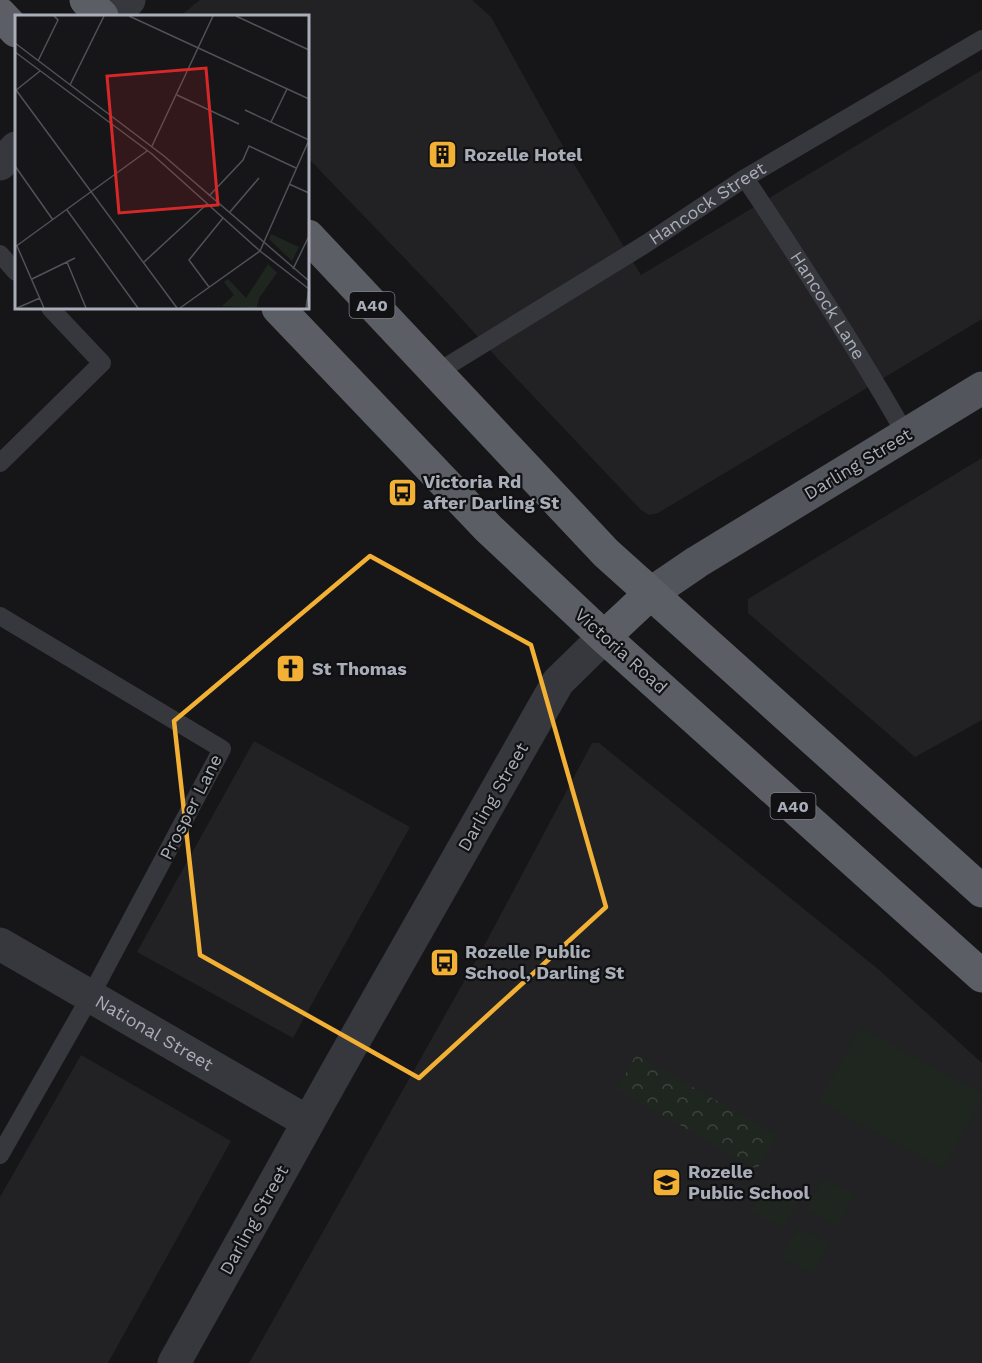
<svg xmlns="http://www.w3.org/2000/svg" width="982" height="1363" font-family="'Work Sans',sans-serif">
<defs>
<pattern id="park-crowns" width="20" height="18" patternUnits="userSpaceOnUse" patternTransform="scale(1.5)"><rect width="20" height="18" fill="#1e261f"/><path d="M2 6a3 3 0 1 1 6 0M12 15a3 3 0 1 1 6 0" fill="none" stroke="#3c433d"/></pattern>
</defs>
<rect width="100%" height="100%" fill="#161618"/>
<!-- built -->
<path fill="#222225" d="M 200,0 L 472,0 L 491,17 L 557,136 L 641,275 L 982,70 L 982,319 L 658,513 L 649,515 L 641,510 L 498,359 L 441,296 L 308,158 L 308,16 L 180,16 Z
M 982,458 L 982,720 L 915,757 L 748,613 L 748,599 Z
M 254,741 L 410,827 L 293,1038 L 137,952 Z
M 592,743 L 599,743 L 878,969 L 982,1063 L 982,1363 L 249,1363 L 484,946 Z
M 81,1055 L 231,1141 L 108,1363 L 0,1363 L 0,1197 Z"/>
<!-- park -->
<path fill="url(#park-crowns)" d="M 636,1055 L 777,1135 L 757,1169 L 617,1089 Z"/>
<!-- garden -->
<path fill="#1e261f" d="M 860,1027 L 982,1094 L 982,1099 L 944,1169 L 819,1102 Z
M 823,1178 L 855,1195 L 838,1226 L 807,1209 Z
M 768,1181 L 800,1197 L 783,1228 L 751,1212 Z
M 798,1227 L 829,1243 L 813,1274 L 781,1258 Z"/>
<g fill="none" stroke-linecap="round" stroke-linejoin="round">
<!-- service -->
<g stroke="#37383d" stroke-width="18">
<path id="s1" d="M 745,178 C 801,262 856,347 906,435"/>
<path d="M 0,254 L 16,272"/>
<path id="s2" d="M 436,373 L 644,245 L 745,178 L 982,39"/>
<path d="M 0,463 L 102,363 L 50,308"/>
<path d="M 0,616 L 222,749 L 90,997 L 0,1155"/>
</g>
<!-- minor -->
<g stroke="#37383d" stroke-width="33">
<path d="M 109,16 L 129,0"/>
<path d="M 0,164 L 16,148"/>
<path id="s3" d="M 0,944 L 308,1122"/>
</g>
<!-- tertiary -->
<path stroke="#37383d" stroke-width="33" d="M 174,1363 L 338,1069 L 558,682 L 604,637"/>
<!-- primary -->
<path stroke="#53555c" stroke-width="33" d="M 650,594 L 697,562 L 982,388"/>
<!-- trunk -->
<path stroke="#5b5e65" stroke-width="33" d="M 86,0 L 102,16
M 0,14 L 16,31
M 308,236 L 606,553 L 982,891
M 278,308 L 489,529 L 604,637 L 982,976
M 604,637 L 650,594"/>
</g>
<!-- marked area -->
<path fill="none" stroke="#f2b134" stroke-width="4.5" stroke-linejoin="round" d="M 370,556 L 531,645 L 606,907 L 419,1078 L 200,955 L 174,721 Z"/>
<!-- icons -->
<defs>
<symbol id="building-square" viewBox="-11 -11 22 22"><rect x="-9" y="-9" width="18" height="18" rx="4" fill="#f2b134" stroke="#111113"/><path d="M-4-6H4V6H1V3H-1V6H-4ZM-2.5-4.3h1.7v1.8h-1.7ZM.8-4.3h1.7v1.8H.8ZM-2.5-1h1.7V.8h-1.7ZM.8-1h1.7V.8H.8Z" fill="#111"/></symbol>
<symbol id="bus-square" viewBox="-11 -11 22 22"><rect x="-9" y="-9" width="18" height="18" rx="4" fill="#f2b134" stroke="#111113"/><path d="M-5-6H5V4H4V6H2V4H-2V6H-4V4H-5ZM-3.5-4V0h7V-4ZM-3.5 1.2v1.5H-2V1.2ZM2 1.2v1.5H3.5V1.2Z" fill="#111"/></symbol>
<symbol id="church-square" viewBox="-11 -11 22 22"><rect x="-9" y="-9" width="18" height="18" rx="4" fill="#f2b134" stroke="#111113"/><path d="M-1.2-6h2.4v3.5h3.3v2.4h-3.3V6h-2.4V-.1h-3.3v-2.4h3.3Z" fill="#111"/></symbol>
<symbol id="school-square" viewBox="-11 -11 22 22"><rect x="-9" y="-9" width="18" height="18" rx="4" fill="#f2b134" stroke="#111113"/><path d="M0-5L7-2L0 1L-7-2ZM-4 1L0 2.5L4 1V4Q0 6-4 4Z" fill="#111"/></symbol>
</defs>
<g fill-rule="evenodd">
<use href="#building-square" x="426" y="138" width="33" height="33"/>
<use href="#bus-square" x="386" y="476" width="33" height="33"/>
<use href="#church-square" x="274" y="652" width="33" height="33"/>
<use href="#bus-square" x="428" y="946" width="33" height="33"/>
<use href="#school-square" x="650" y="1166" width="33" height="33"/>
</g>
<g text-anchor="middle" stroke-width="4.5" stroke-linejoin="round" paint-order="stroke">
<!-- shield labels -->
<g fill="#111113" stroke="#7b7e86" stroke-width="1.5">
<rect x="349.5" y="292" width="45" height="26" rx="4.5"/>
<rect x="770.5" y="793" width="45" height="26" rx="4.5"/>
</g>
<g font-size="16" font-weight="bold" fill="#a8adb8">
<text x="372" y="311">A40</text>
<text x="793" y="812">A40</text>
</g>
<!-- poi labels -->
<g font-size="18" font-weight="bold" fill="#a8adb8" stroke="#111113" text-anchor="start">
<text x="464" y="161">Rozelle Hotel</text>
<text x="423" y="488">Victoria Rd<tspan x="423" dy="21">after Darling St</tspan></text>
<text x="312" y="675">St Thomas</text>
<text x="465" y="958">Rozelle Public<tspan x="465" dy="21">School, Darling St</tspan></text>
<text x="688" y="1178">Rozelle<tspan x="688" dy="21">Public School</tspan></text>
</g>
<!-- street labels -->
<g font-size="18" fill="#a8adb8" stroke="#111113">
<text dy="6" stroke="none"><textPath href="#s2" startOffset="320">Hancock Street</textPath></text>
<text dy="6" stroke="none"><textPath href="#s1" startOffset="152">Hancock Lane</textPath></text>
<text transform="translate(858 464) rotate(-31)" y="6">Darling Street</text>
<text transform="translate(621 651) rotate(42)" y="6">Victoria Road</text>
<text transform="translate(493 797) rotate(-60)" y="6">Darling Street</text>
<text transform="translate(191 807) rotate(-63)" y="6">Prosper Lane</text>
<text dy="6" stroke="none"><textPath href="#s3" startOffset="178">National Street</textPath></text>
<text transform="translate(254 1220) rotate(-61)" y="6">Darling Street</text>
</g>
</g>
<!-- overview -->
<g transform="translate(15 15)">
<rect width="294" height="294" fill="#161618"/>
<path d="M 256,219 L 284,232 L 277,246 L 254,224 Z" fill="#1e261f"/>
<path d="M 253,249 L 262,258 L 244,283 L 242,293 L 207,291 L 219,280 L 209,267 L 213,264 L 231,283 Z" fill="#1e261f"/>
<path fill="none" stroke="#505258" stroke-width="1.5" d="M 114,1 L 294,84M 221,1 L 294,35M 0,28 L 149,141 L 294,266M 0,37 L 137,139 L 245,236 L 294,274M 23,46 L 43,5 L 39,1M 55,70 L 89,1M 1,75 L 162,293M 0,76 L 25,56M 162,80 L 224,109M 230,95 L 294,125M 256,107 L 272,74M 137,131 L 198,1M 0,151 L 38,205M 274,169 L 294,178M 194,181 L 228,145 L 234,131 L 281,153M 52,195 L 123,293M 214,198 L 244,163M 2,231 L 29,293M 0,232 L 132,136M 52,247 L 71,293M 129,247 L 192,189M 278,254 L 294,221M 17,264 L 60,243M 194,272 L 174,245 L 208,203M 2,293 L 25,283M 165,293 L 245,236 L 294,125M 291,293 L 294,273"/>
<path fill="#d62828" fill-opacity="0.15" stroke="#d62828" stroke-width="3" d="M 191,53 L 203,190 L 104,198 L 92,61 Z"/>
<rect width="294" height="294" fill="none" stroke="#a8adb8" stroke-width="3"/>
</g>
</svg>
